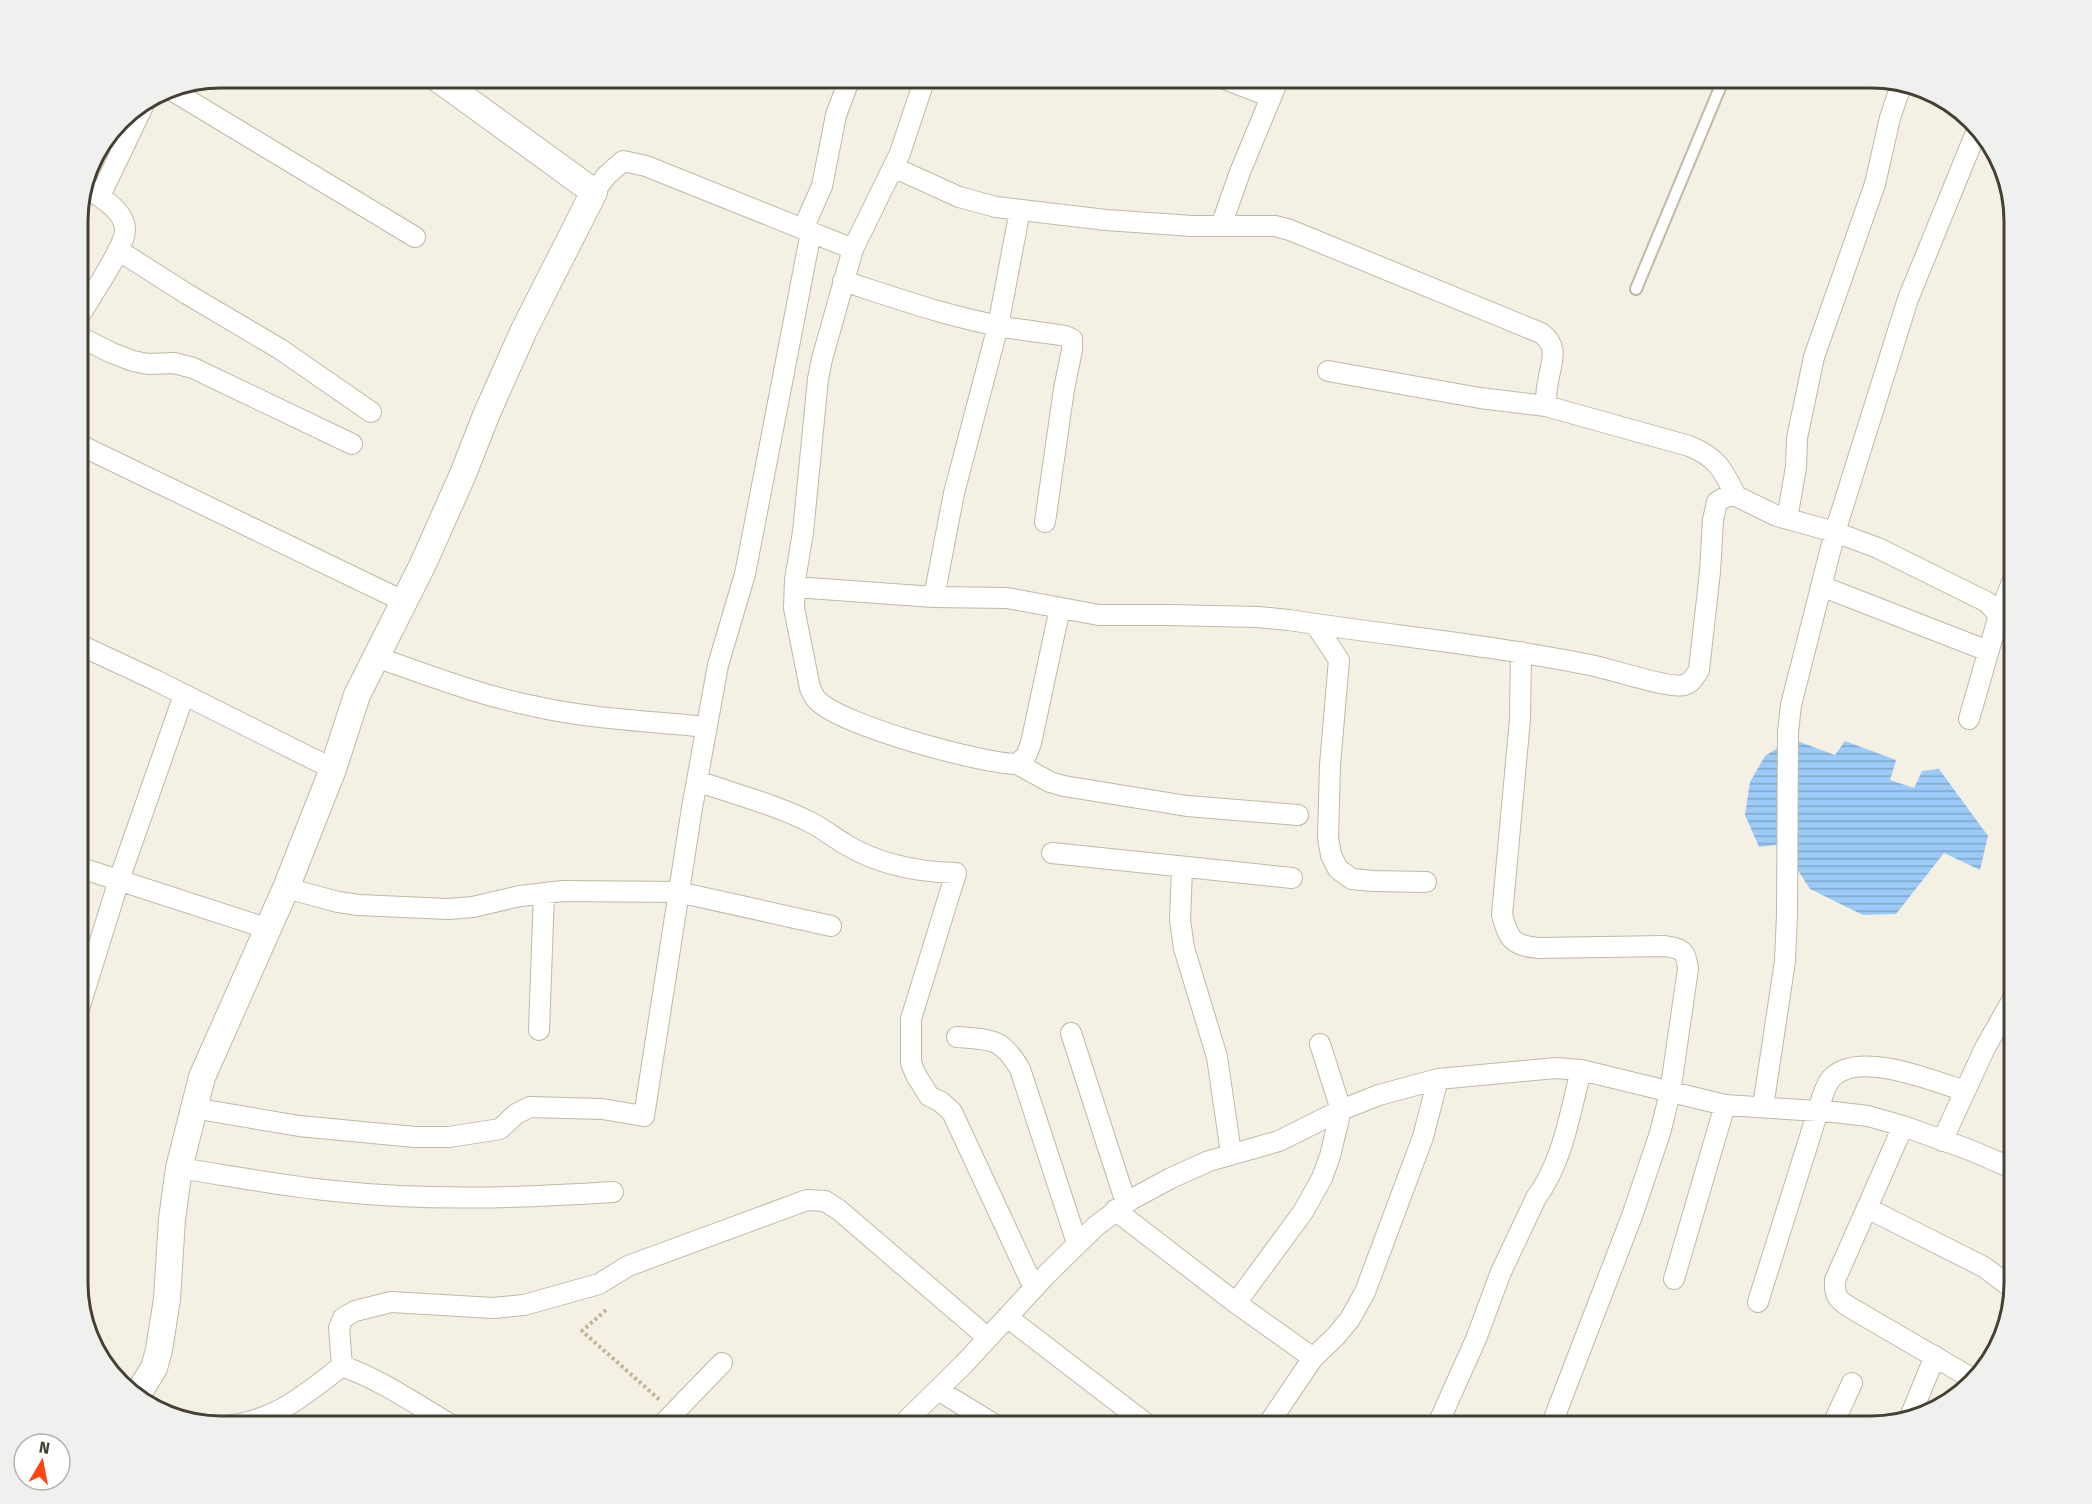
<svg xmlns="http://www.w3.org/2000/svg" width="2092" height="1504" font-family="'Fira Sans',sans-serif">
<defs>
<pattern id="water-rules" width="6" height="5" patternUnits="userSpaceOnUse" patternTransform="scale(1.5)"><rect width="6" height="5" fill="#9bcbf6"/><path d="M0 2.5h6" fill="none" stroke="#80a6c8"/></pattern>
</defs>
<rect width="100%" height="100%" fill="#f4f0e4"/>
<!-- water -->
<path fill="url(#water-rules)" d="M 1792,739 L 1835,755 L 1845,741 L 1896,760 L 1890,780 L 1914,788 L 1922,771 L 1939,769 L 1988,836 L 1980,870 L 1944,853 L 1896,914 L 1863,915 L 1810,889 L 1781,844 L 1759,847 L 1745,815 L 1750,782 L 1765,756 Z"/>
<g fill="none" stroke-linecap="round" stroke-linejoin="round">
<defs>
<path id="service" d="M 1636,289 L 1724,78"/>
<path id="minor" d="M 925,78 L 900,153 L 853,249 L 822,359 L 818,379 L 803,532 L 795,580 L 794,608 L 810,688 C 812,692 814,697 817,700 C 840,725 982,764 1017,764 L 1026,756 L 1031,743 L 1060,608
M 1222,78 L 1271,97
M 168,88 L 415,237
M 893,167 L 959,197 L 996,207 L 1106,220 L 1192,226 L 1275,226 L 1290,230 L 1541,333 C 1560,347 1551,362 1548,382 C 1546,390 1546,398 1546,406
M 594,192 L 607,175 L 623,161 L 646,166 L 853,249
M 100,196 L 145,102
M 1221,226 L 1240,172 L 1279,78
M 803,229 L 822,186 L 836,115 L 850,78
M 118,250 L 187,294 L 280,349 L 371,412
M 843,281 C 896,298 949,317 1005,327 C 1024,331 1045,332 1065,336 L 1072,339 L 1072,350 L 1064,389 L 1045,522
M 78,318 C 89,299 124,249 125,231 C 126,211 99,196 85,187
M 78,336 L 112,353 L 133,361 L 148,364 L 174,363 L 193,368 L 352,444
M 1328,371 L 1480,398 L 1546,406 L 1689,446 C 1717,457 1723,470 1736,496
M 78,444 L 405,602
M 1787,519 L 1796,467 L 1797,438 L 1814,357 L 1875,184 L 1890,118 L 1900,88
M 1821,586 L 1988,651
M 795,587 L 934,597 L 1007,598 L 1099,615 L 1168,615 L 1258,617 L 1289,620 C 1391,636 1494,645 1595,666 C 1613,670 1670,689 1684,685 C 1692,683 1695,676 1699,670 L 1710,572 L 1713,520 L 1717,502 L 1727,496 L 1736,496 L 1777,516 L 1835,532 L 1878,548 L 1987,602 L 1999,615 L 1969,719
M 934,597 L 954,493 L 998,326 L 1020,210
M 1999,615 L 2014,577
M 1315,624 L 1339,660 L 1330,765 L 1328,838 L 1331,855 L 1338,869 L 1352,879 L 1373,881 L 1426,882
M 78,644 L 155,680 L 333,769
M 1521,652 L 1520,719 L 1502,915 C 1509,940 1513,946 1539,948 L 1665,946 C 1683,949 1686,951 1688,969 L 1670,1093 L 1660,1133 L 1632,1216 L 1551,1426
M 376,657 C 428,675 479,695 533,706 C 590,719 649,721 707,727
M 1017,764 L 1050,782 L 1064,786 L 1187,806 L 1298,815
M 697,781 C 734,794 774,804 810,822 C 822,828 833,837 845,844 C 879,865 917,872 956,873 L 911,1019 L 911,1063 L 916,1075 L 929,1096 L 941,1102 L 952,1112 L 1034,1288
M 1052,853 L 1292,878
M 78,867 L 269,929
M 1182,868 L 1180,920 L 1184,948 L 1217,1057 L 1231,1153
M 286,888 L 338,902 L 359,905 L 448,909 L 473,907 L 520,896 L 563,891 L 678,892 L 831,926
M 78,1012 L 119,880 L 184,695
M 539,1030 L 544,893
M 1071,1033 L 1126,1203
M 957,1037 C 991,1040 1001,1037 1020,1069 L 1077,1243
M 1725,1105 L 1834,1112 L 1868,1116 L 1903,1126 L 1867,1208 L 1984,1267 L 2012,1288
M 1763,1107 L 1785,961 L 1787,915 L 1788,732 L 1791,705 L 1835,532 L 1908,299 L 1977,130
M 193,1108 L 299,1126 L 415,1137 L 449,1137 L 500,1129 L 516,1114 L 530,1107 L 602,1109 L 644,1116 L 692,808 L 718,665 L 745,574 L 811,232
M 1903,1126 L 1970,1150 L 2014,1169
M 1942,1141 L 1985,1048 L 2014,997
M 179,1168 C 231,1176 282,1186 334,1191 C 426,1201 520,1198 613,1192
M 1867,1208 L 1835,1280 C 1834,1296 1838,1300 1851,1308 L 1973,1379
M 1115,1210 L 1236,1303 L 1313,1358 L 1267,1426
M 1758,1302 L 1818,1111 C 1821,1101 1824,1088 1830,1080 C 1855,1048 1934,1081 1965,1091
M 1236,1303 L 1303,1212 L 1322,1178 L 1330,1156 L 1341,1110 L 1320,1044
M 1007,1317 L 1149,1426
M 1313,1358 L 1336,1336 L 1350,1319 L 1365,1292 L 1423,1137 L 1438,1079
M 342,1366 L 339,1328 L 343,1318 L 355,1311 L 391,1302 L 493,1308 L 524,1305 L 599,1284 L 628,1266 L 807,1200 L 825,1201 L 839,1210 L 988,1338
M 938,1390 L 997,1426
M 1910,1417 L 1935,1356
M 227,1426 C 277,1420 303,1396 342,1366 C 382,1380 417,1405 453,1426
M 661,1426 L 722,1363
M 901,1426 L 965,1363 L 1046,1275 L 1096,1226 L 1132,1199 L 1171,1178 L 1209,1161 L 1279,1141 L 1341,1110 L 1379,1095 L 1438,1079 L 1556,1068 L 1581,1070 L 1725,1105 L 1674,1279
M 1437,1426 L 1476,1339 L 1501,1272 L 1536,1198 C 1563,1161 1570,1113 1581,1070
M 1832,1426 L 1852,1383"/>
<path id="tertiary" d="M 136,1397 L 154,1368 L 159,1350 L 167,1299 L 172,1219 L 179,1168 L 202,1077 L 286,888 L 333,769 L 357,695 L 423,564 L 463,474 L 487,413 L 524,330 L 594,192 L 437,78"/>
</defs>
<!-- service casing -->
<use href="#service" stroke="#c0b9a6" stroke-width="14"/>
<!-- minor casing -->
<use href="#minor" stroke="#c0b9a6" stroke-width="22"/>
<!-- tertiary casing -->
<use href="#tertiary" stroke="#c0b9a6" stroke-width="28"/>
<!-- path -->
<path stroke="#c3b696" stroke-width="4" stroke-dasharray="3 3" stroke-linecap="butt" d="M 606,1310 L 582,1331 L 661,1401"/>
<!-- service -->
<use href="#service" stroke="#fff" stroke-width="10"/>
<!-- minor -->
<use href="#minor" stroke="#fff" stroke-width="20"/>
<!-- tertiary -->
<use href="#tertiary" stroke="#fff" stroke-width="26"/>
</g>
<!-- crop -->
<path d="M0 0H2092V1504H0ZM221 88H1871A133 133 0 0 1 2004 221V1283A133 133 0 0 1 1871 1416H221A133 133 0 0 1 88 1283V221A133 133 0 0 1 221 88Z" fill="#f0f0ef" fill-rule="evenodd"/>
<path fill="none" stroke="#464034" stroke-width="3" d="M221 88H1871A133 133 0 0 1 2004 221V1283A133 133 0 0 1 1871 1416H221A133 133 0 0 1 88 1283V221A133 133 0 0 1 221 88Z"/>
<!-- north arrow -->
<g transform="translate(42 1462) rotate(10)"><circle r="28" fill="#ffffff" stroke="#b5b3ae" stroke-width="1.5"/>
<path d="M0-4.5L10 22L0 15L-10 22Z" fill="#ff4410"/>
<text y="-9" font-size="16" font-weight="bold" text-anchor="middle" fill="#464034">N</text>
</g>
</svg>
